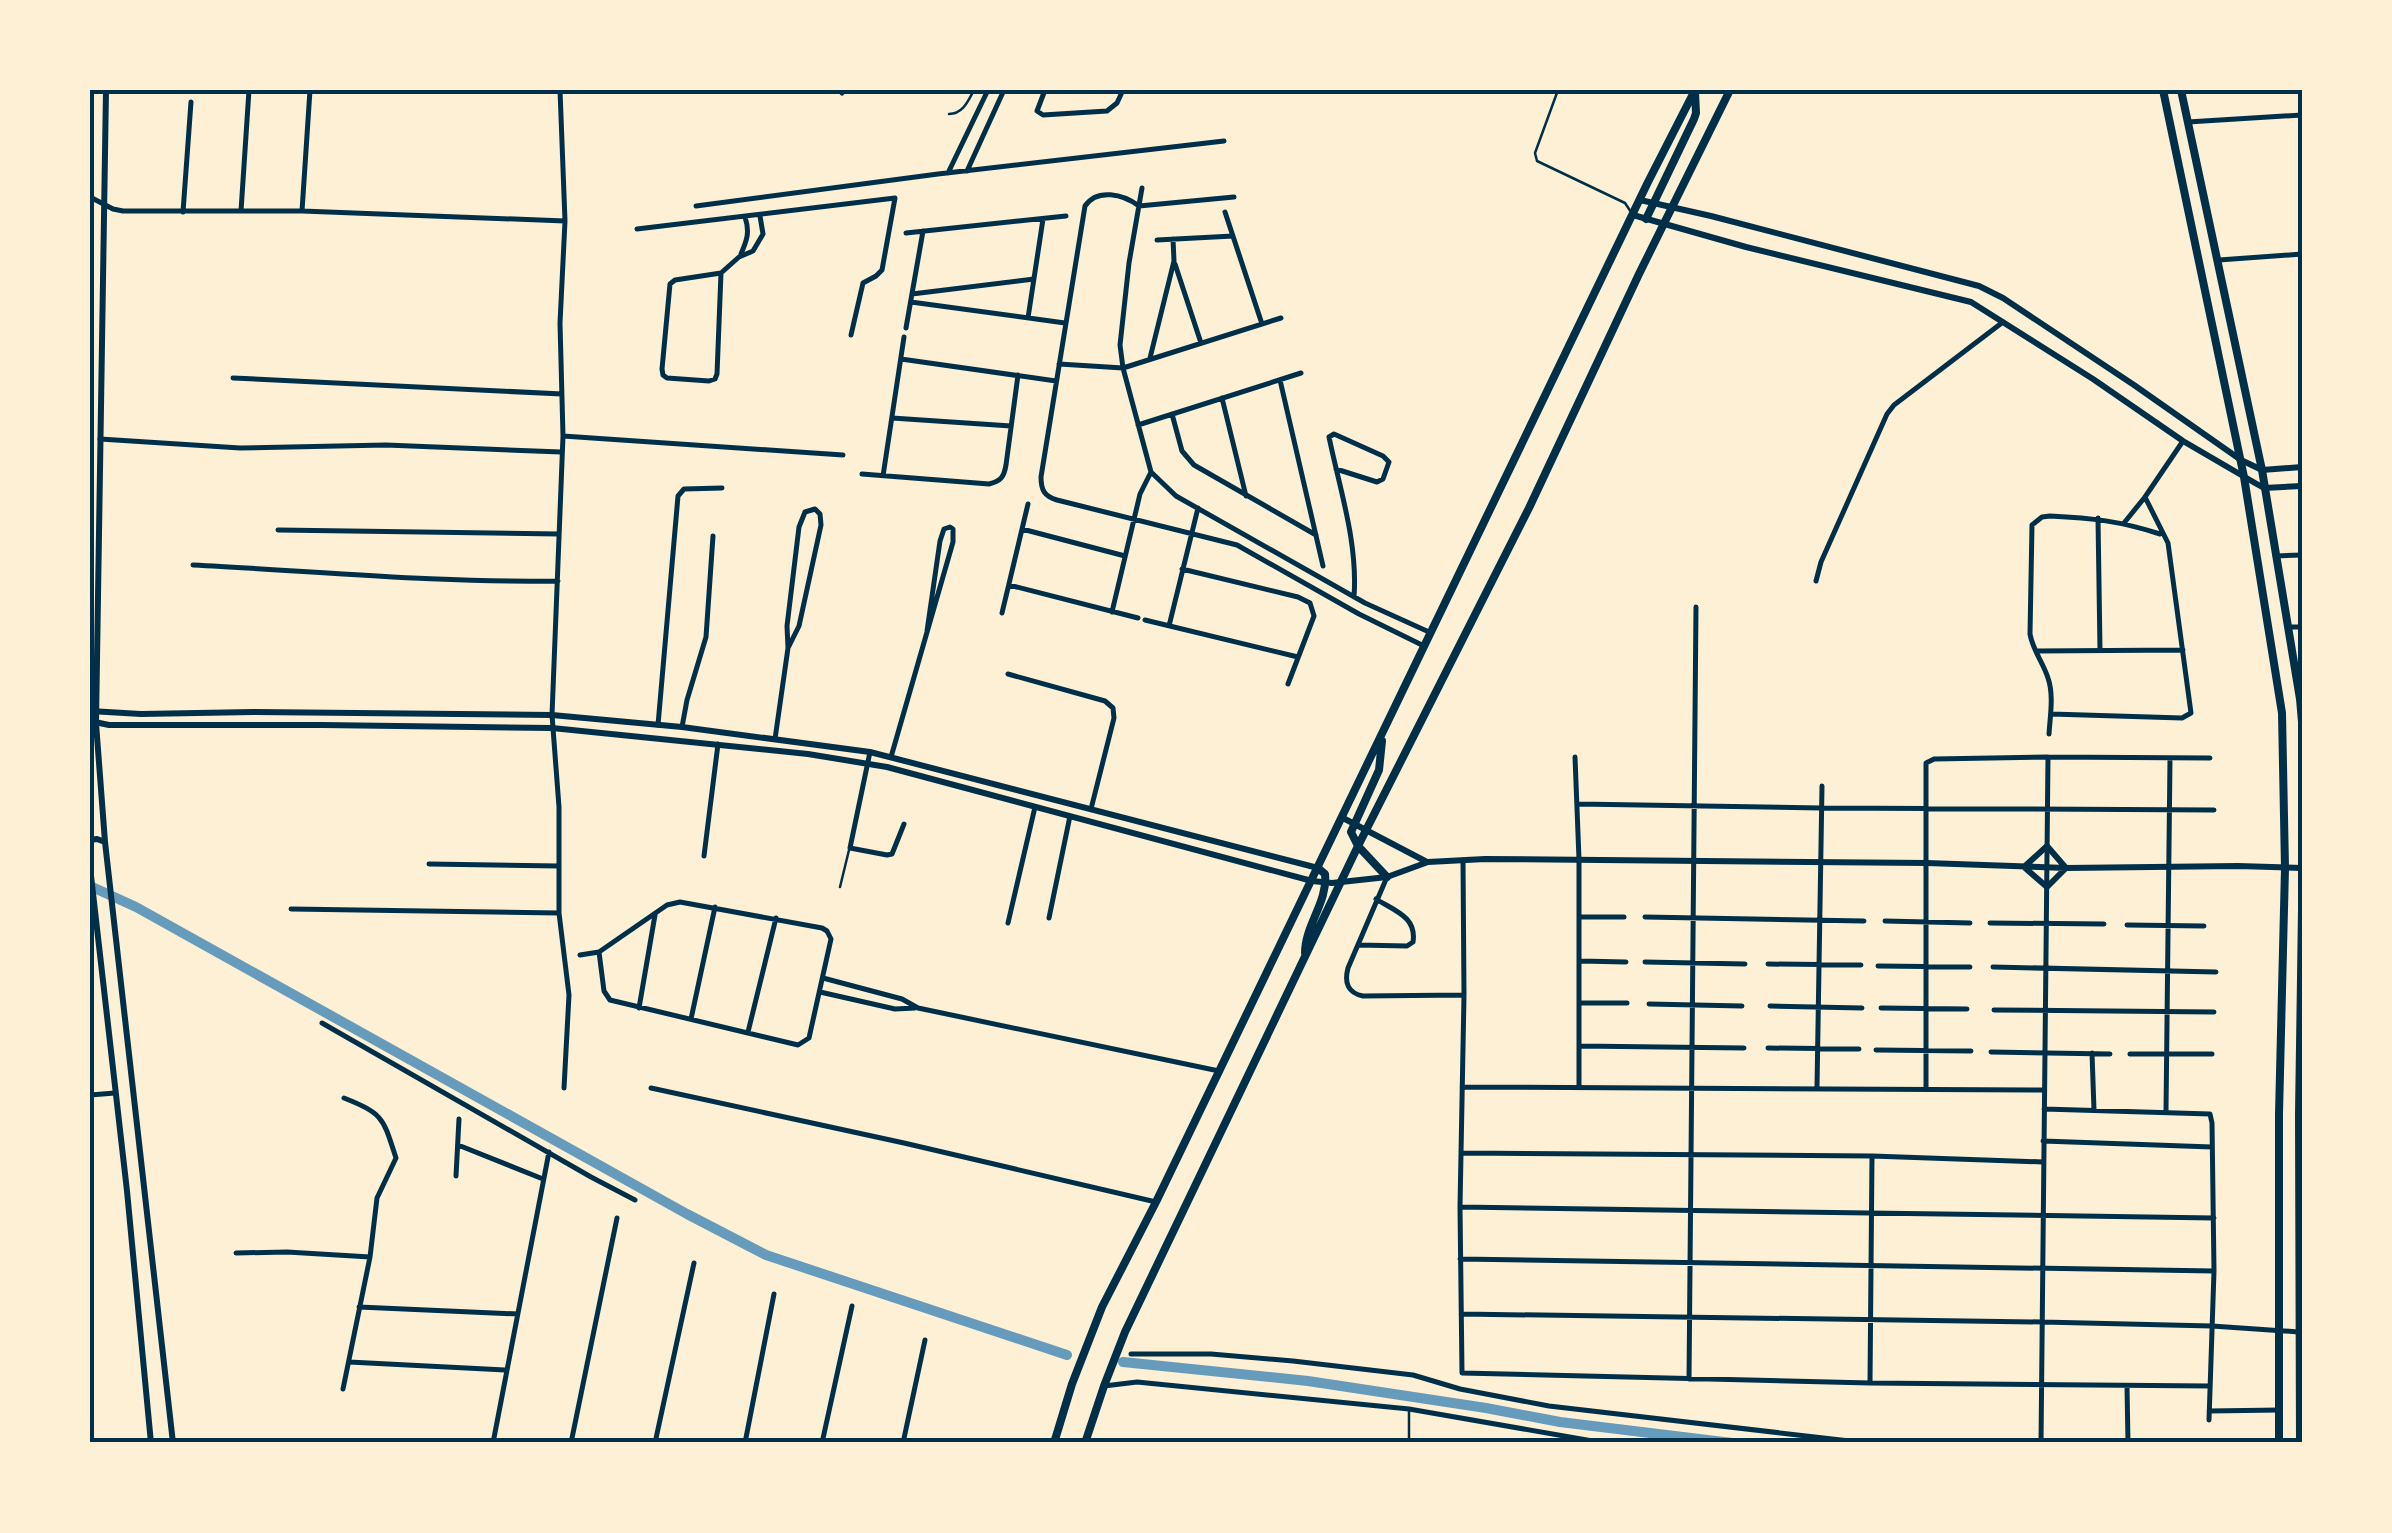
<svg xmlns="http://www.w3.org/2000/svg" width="2392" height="1533" font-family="Overpass,sans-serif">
<rect width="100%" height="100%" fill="#fdf0d5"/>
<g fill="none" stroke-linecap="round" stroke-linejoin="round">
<!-- canal -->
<path stroke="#669bbc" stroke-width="10" d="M 90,886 L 136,907 L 687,1214 L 766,1255 L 1067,1355
M 1123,1362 L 1308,1381 L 1486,1408 L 1560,1422 L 1732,1443"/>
<!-- service -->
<path stroke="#003049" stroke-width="2.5" d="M 1558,90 L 1535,153 L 1537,161 L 1625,203 L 1631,212
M 949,114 C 963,114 968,101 974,90
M 840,887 L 849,850
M 1409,1410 L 1409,1443"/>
<!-- minor -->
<path stroke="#003049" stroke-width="5" d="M 560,90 L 565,221 L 560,323 L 563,436 L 552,715 L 559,807 L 559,913 L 569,995 L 564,1088
M 839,90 L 842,93
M 1045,90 L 1037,111 L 1043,115 L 1107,111 L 1117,103 L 1123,90
M 824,91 L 824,90
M 2188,122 L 2302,115
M 967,171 L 1004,90
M 948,173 L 988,90
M 90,197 L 113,209 L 123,211 L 302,211 L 565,221
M 696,206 L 938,174 L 1224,141
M 1139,206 C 1123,194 1097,188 1085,206 L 1041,477 C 1041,490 1044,496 1057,500 L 1237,545 L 1359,614 L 1424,646
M 1139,206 L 1234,197
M 241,211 L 249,90
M 302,211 L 310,90
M 183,212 L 191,102
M 1225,212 L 1262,324
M 637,229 L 895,198 L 882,270 L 876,276 L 863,283 L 851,335
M 906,233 L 1066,216
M 1157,240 L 1233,236
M 741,254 C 747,240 750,232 745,217
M 2219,260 L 2302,254
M 1175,264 L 1201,343
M 721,273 L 717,374 L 715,379 L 709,381 L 667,378 L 663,375 L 662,369 L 670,284 L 675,280 L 721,273 L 739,257 L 753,251 L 763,234 L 760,216
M 912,294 L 1034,279
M 911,302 L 1065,323
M 1028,318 L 1043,219
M 906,328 L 923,231
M 1150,358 L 1174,261 L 1173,239
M 901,359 L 1056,381
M 1059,364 L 1123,368 L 1281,318
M 233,378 L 562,394
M 1280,380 L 1323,566
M 1222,398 L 1246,496
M 1172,414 L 1182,451 L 1194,465 L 1316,535
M 892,418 L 1011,426
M 1138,425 L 1301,373
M 563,436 L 843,455
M 100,439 L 240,448 L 386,445 L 561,452
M 1336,469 L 1377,482 L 1383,479 L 1389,462 L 1383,456 L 1334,434 L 1329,437 C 1340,490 1358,543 1354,597
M 1151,472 L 1176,496 L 1365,603 L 1429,632
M 862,474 L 989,484 C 1001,481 1004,477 1006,465 L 1018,375
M 883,476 L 904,337
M 2098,518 L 2100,650
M 2124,523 L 2145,497 L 2183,441
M 1022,529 L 1125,556
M 278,530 L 559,534
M 2275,556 L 2302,555
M 193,565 C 315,571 436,583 558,581
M 1182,569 L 1298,597 L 1310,603 L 1314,616 L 1288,684
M 1816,581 L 1821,562 L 1887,414 L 1894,405 L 2003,322
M 1009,585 L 1138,618
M 1112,612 L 1140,494 L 1151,472 L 1123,368 L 1120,345 L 1129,263 L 1142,188
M 1002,613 L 1028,504
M 1145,620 L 1298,657
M 1169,626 L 1198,508
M 2287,627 L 2302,627
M 2036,651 L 2183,650
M 1008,674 L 1105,701 L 1113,708 L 1114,718 L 1091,809
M 2051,714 L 2182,718 L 2191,713 L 2168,543 L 2145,497
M 658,725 L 678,496 L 684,489 L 722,488
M 682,727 L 687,700 L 706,637 L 713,536
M 2049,734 C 2050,717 2054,695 2048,678 C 2043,662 2033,651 2030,634 L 2032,525 L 2042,517 L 2050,516 C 2092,518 2120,521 2160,534
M 775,739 L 788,648 L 787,626 L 799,527 L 805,512 L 815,509 L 820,514 L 821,525 L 799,626 L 788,648
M 870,752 L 850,848 L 887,855 L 892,854 L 904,824
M 891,757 L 953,542 L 953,529 L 950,527 L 944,529 L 940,541 L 927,631
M 1575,757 L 1579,859 L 1579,1086
M 1578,804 L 1821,808 L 2214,810
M 704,856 L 718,744
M 1463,860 L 1464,995 L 1460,1207 L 1462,1373 L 1870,1383 L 2210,1386
M 429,864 L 559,866
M 1387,877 L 1348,968 C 1344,983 1348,993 1363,996 L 1463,995
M 291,909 L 559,913
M 1580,917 L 1624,917
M 1645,917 L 1864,921
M 1049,918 L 1070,816
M 1885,921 L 1970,923
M 1008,923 L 1035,807
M 1990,923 L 2104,924
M 2127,925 L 2204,926
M 1358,945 L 1407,946 L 1413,942 C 1417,917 1395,911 1376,899
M 580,955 L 599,952 L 667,905 L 680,902 L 822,928 L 827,931 L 831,939 L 809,1038 L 798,1045 L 610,1000 L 604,991 L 599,952
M 1580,961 L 1626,962
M 1645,962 L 1745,964
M 1768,964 L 1861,965
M 1878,966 L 1970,967
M 1993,967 L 2216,972
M 823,978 L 902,999 L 918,1008 L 1219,1071
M 820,992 L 895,1009 L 915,1008
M 1580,1003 L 1627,1003
M 1649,1004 L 1742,1006
M 1770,1006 L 1862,1008
M 639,1008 L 655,915
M 1881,1008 L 1967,1009
M 1994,1010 L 2214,1012
M 691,1019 L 715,907
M 322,1023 L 591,1177 L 635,1200
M 748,1032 L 776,918
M 1579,1046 L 1744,1048
M 1768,1048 L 1859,1049
M 1876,1050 L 1971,1051
M 1991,1052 L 2110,1054
M 2092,1053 L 2094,1110
M 2130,1054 L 2212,1054
M 1462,1087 L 2044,1090
M 1817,1087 L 1822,786
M 651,1088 L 904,1143 L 1156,1202
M 1926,1089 L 1926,763 L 1934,759 L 2048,757 L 2210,758
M 90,1095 L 115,1093
M 2044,1109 L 2210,1114 L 2212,1123 L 2214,1271 L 2209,1420
M 2166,1111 L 2170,759
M 2043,1141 L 2212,1147
M 458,1145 L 543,1179
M 1461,1153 L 1872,1156 L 2043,1162
M 456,1176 L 459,1119
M 1460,1207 L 2214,1218
M 236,1253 L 287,1252 L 370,1257
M 1460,1259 L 2214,1271
M 359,1307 L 518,1314
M 1461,1314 L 2042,1322 L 2212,1326 L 2299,1332
M 1131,1354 L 1211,1354 L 1293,1361 L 1413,1375 L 1460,1389 L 1549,1406 L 1867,1443
M 349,1362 L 505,1370
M 1689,1379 L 1696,607
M 1870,1383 L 1872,1156
M 1104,1386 L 1137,1382 L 1409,1409 L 1604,1443
M 2127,1386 L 2128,1443
M 343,1389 L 370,1257 L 377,1198 L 396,1158 C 383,1118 384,1114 344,1098
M 2209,1411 L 2280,1410
M 493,1443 L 549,1152
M 571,1443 L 617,1218
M 655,1443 L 694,1263
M 745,1443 L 774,1294
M 822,1443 L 852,1306
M 903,1443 L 925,1340
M 2041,1443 L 2048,757"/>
<!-- tertiary -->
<path stroke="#003049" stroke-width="6" d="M 1640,200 L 1711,216 L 1979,286 L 2003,298 L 2134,385 L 2241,460 L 2262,470 L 2302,467
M 1633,215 L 1746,247 L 1971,302 L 2093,379 L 2183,441 L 2255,483 L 2264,488 L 2302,486
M 90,711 L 141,714 L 254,712 L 552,715 L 682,727 L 870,752 L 1318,868
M 90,721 L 109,725 L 322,725 L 552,728 L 808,754 L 887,767 L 1312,881 L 1332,883 L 1387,877 L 1428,862 L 1485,859 L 1927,863 L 2066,868 L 2238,866 L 2302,868
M 1343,818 L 1427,862
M 2047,846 L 2066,868 L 2047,887 L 2024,867 Z"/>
<!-- secondary -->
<path stroke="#003049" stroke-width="6" d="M 106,90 L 96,723 L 105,842 L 173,1443
M 90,840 L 97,839 L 105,842
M 90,867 L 127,1191 L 151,1443"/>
<!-- primary -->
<path stroke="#003049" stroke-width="8" d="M 2163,90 L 2244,477 L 2282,713 L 2285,868 L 2279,1114 L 2279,1443
M 2181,90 L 2262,470 L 2300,699 L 2302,722
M 1646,219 L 1694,119 L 1696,113 L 1695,92
M 1382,741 L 1379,770 L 1351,832 L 1358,846 L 1387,877
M 1305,953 C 1305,925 1328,902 1325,874 L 1318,868
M 1054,1443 L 1072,1384 L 1102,1307 L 1156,1202 L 1648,182 L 1695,90
M 1085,1443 L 1104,1386 L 1125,1332 L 1358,846 L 1529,508 L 1639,274 L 1730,90
M 2300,1443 L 2299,1115 L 2302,909"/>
</g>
<!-- border -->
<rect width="2392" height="1533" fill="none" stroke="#fdf0d5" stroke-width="185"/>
<rect x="92" y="92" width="2208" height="1348" fill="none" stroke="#003049" stroke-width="4"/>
</svg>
